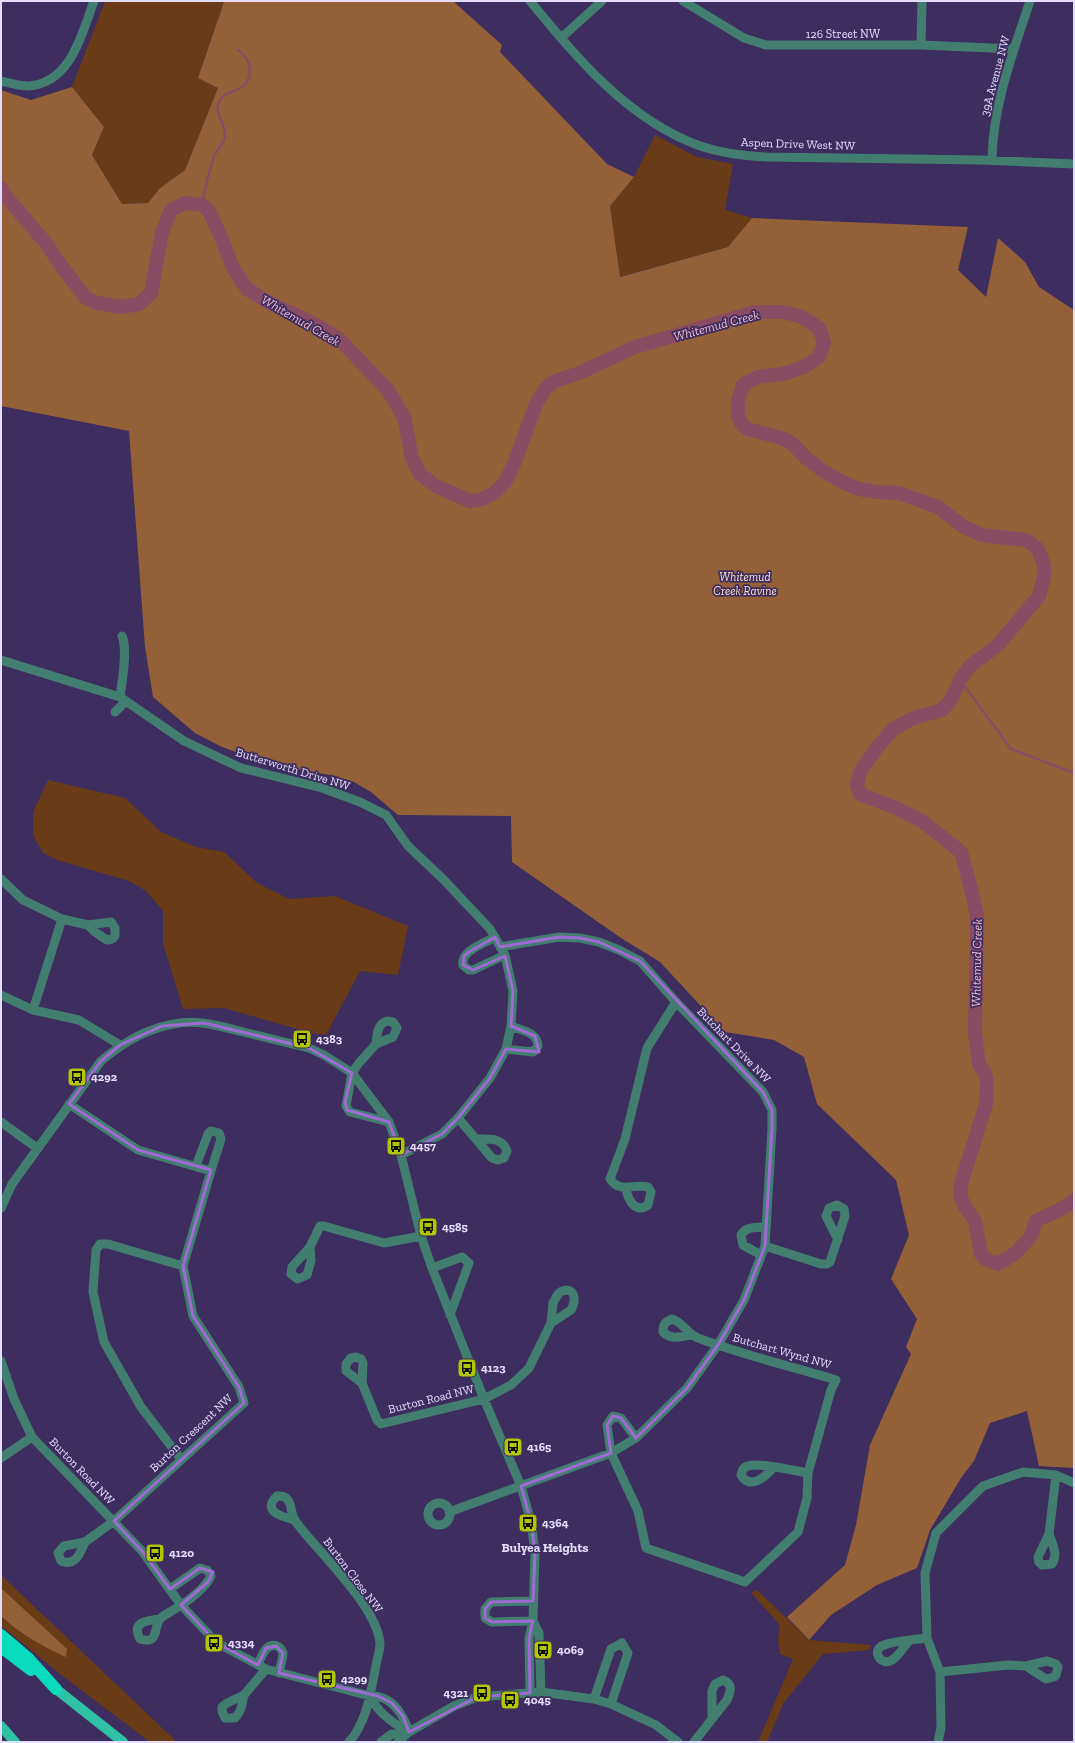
<svg xmlns="http://www.w3.org/2000/svg" width="1075" height="1743" font-family="'Zilla Slab',serif">
<rect width="100%" height="100%" fill="#3e2d5f"/>
<!-- green -->
<path fill="#693b16" d="M 105,1 L 224,2 L 198,78 L 218,88 L 185,170 L 160,188 L 148,203 L 122,204 L 92,155 L 104,127 L 72,87 Z
M 655,135 L 697,157 L 733,164 L 725,210 L 752,218 L 728,247 L 619,277 L 610,205 L 634,177 Z
M 48,780 L 125,798 L 161,832 L 196,847 L 224,852 L 257,883 L 289,899 L 335,896 L 408,926 L 398,975 L 360,971 L 326,1035 L 311,1033 L 224,1008 L 183,1009 L 163,943 L 163,911 L 146,891 L 129,881 L 57,860 L 43,853 L 33,835 L 33,812 Z
M 1,1575 L 177,1742 L 150,1742 L 64,1677 L 1,1626 Z
M 757,1590 L 809,1640 L 871,1645 L 869,1650 L 823,1654 L 783,1704 L 767,1742 L 758,1742 L 793,1659 L 780,1654 L 778,1639 L 780,1625 L 751,1593 Z"/>
<!-- forest -->
<path fill="#946038" d="M 220,1 L 453,1 L 502,45 L 500,52 L 607,164 L 634,177 L 610,206 L 620,277 L 728,247 L 752,218 L 968,227 L 958,270 L 986,297 L 998,238 L 1025,262 L 1039,287 L 1074,310 L 1074,1468 L 1039,1466 L 1027,1411 L 990,1423 L 974,1461 L 961,1478 L 930,1530 L 917,1568 L 877,1585 L 831,1615 L 809,1640 L 787,1617 L 845,1565 L 856,1525 L 870,1445 L 911,1354 L 906,1347 L 917,1319 L 891,1279 L 909,1235 L 896,1180 L 817,1104 L 804,1057 L 774,1040 L 725,1032 L 660,962 L 621,938 L 512,862 L 511,816 L 398,815 L 371,792 L 354,782 L 335,776 L 269,764 L 222,747 L 195,733 L 153,697 L 145,647 L 129,431 L 1,406 L 1,90 L 31,100 L 72,87 L 104,127 L 92,155 L 122,204 L 148,203 L 160,188 L 185,170 L 218,88 L 198,78 L 224,2 Z
M 1,1588 L 67,1649 L 66,1657 C 43,1647 19,1633 1,1616 Z"/>
<g fill="none" stroke-linecap="round" stroke-linejoin="round">
<!-- stream -->
<path stroke="#894c63" stroke-width="2.5" d="M 202,205 C 205,189 208,173 214,157 C 216,149 224,145 225,136 C 226,124 215,115 218,104 C 224,87 249,95 250,71 C 250,62 245,55 238,50
M 960,680 L 1011,749 L 1074,773"/>
<!-- river -->
<path stroke="#894c63" stroke-width="14" d="M 1,188 L 4,194 L 45,242 L 63,268 L 86,298 L 97,303 L 121,307 L 139,304 L 151,293 L 162,233 L 171,210 L 185,203 L 195,204 L 202,205 L 209,211 L 221,237 L 233,268 L 247,289 L 268,302 L 311,322 L 338,338 L 387,389 L 404,417 L 412,458 L 420,474 L 436,486 L 470,501 L 483,499 L 494,493 L 505,482 L 514,464 L 536,404 L 546,388 L 553,382 L 579,373 L 635,347 L 755,312 L 782,312 L 800,316 L 819,328 L 824,343 L 819,357 L 804,367 L 782,374 L 758,377 L 743,385 L 738,400 L 738,416 L 741,423 L 747,429 L 782,438 L 793,444 L 805,457 L 822,470 L 842,482 L 859,489 L 876,492 L 899,493 L 938,507 L 964,527 L 982,535 L 1026,540 L 1038,549 L 1044,565 L 1044,576 L 1039,596 L 998,645 L 970,666 L 960,680 L 951,700 L 942,710 L 913,718 L 893,729 L 876,749 L 860,772 L 857,785 L 860,794 L 896,808 L 922,821 L 961,852 L 971,889 L 977,915 L 975,1033 L 979,1064 L 985,1073 L 987,1083 L 986,1104 L 961,1184 L 960,1196 L 965,1207 L 975,1221 L 981,1254 L 987,1260 L 998,1264 L 1017,1252 L 1031,1236 L 1036,1221 C 1049,1214 1063,1210 1074,1200"/>
<!-- minor -->
<path stroke="#427e70" stroke-width="9" d="M 530,1 C 577,58 628,120 700,146 C 721,153 744,156 766,157 L 981,160 L 1074,164
M 683,1 L 744,38 L 766,45 L 921,45 L 1014,49
M 561,38 L 602,1
M 921,45 L 922,1
M 1,81 C 10,83 19,86 28,86 C 71,84 82,33 94,1
M 992,160 C 993,104 1013,53 1030,1
M 1,660 L 120,697 L 184,741 L 241,768 L 322,788 L 360,802 L 386,815 L 408,846 L 443,879 L 490,929 L 505,955 L 513,991 L 511,1026 L 506,1049 L 490,1078 L 458,1118 L 442,1134 L 401,1155
M 120,697 C 122,682 128,649 122,636
M 115,712 L 126,701
M 1,879 L 23,900 L 62,919 L 33,1010
M 62,919 L 88,925 L 95,932 L 107,940 L 112,939 L 115,936 L 115,928 L 111,922 L 88,925
M 495,937 C 485,943 460,951 463,965 L 469,970 L 473,970 L 505,955
M 1,995 L 33,1010 L 79,1020 L 120,1045
M 376,1044 C 377,1035 377,1024 387,1021 L 393,1022 L 397,1028 L 393,1037 L 376,1044 L 359,1063 L 352,1073 L 346,1106 L 350,1112 L 389,1122
M 506,1049 L 533,1052 L 538,1046 C 537,1032 523,1031 511,1026
M 69,1104 L 138,1150 L 211,1171 L 183,1266 L 193,1316 L 239,1387 L 244,1403 L 114,1521 L 85,1542 L 64,1546 L 58,1553 L 61,1561 C 76,1567 80,1553 85,1542
M 458,1118 L 492,1158 L 498,1160 L 504,1158 L 507,1151 C 502,1137 489,1139 477,1139
M 1,1122 L 37,1148
M 196,1166 L 208,1134 L 211,1131 L 219,1133 L 221,1139 L 211,1171
M 626,1188 C 628,1200 635,1214 648,1205 L 651,1192 L 648,1187 C 635,1183 620,1194 610,1179 L 625,1139 L 647,1048 L 676,1002
M 1,1208 L 12,1184 L 101,1061 C 125,1041 149,1027 180,1023 C 201,1020 223,1027 243,1032 C 265,1037 287,1043 309,1048 L 324,1055 L 352,1073 L 389,1122 L 401,1155 L 421,1236 L 432,1268 L 484,1399 L 521,1486 L 531,1522 L 535,1552 L 533,1621 L 529,1638 L 530,1693
M 765,1246 L 821,1264 L 827,1264 L 830,1262 L 845,1216 L 844,1209 L 837,1205 L 829,1208 L 826,1216 L 838,1240
M 310,1247 L 311,1261 L 307,1275 L 298,1279 L 291,1274 L 292,1267 L 310,1247 L 320,1226 L 324,1226 L 384,1243 L 421,1236
M 761,1255 L 743,1245 L 741,1235 C 746,1226 756,1228 766,1227
M 432,1268 L 462,1257 L 469,1263 L 450,1315
M 1,1361 L 14,1399 L 32,1437 L 142,1551 L 181,1605 L 217,1643 L 266,1669 L 370,1696 C 392,1695 403,1714 409,1732
M 362,1383 L 346,1371 L 346,1364 L 351,1358 L 356,1357 L 361,1359 L 363,1363 L 362,1383 L 377,1420 L 381,1424 L 484,1399 L 511,1385 L 529,1368 L 551,1323 L 571,1310 C 576,1301 576,1287 562,1291 L 558,1294 L 553,1303 L 551,1323
M 636,1438 L 621,1418 L 613,1416 L 607,1425 L 611,1453 L 638,1511 L 646,1548 L 745,1582 L 798,1532 L 807,1498 L 808,1473 L 831,1390 L 836,1380 C 790,1366 743,1355 698,1338 C 687,1334 683,1322 672,1319 C 665,1322 663,1324 663,1332 C 671,1340 680,1337 691,1335
M 1,1458 L 32,1437
M 181,1459 L 141,1407 L 104,1342 L 93,1292 L 96,1250 L 100,1244 L 108,1244 L 183,1266
M 773,1468 C 766,1476 750,1491 741,1475 C 742,1471 743,1467 748,1466 C 758,1462 795,1471 808,1473
M428 1514a11 11 0 1 1 22 0a11 11 0 1 1-22 0Z
M 449,1512 L 611,1453 L 636,1438 L 687,1388 L 718,1345 L 744,1300 L 765,1246 L 772,1128 L 772,1110 L 763,1092 L 676,1002 L 640,961 L 619,950 L 599,942 L 580,938 L 559,937 L 500,947
M 295,1520 C 282,1517 261,1511 277,1496 C 295,1495 288,1512 296,1522 C 318,1552 378,1607 380,1644 C 380,1651 377,1659 376,1665 C 371,1691 367,1722 349,1742
M 1049,1534 C 1053,1545 1058,1554 1052,1564 L 1042,1565 L 1039,1562 L 1038,1557 L 1049,1534 L 1056,1475
M 533,1601 L 491,1602 L 485,1609 L 485,1618 L 492,1622 L 533,1621
M 160,1619 C 147,1621 131,1621 140,1639 C 159,1645 153,1629 160,1619 C 163,1615 173,1611 178,1607 C 190,1600 205,1588 211,1576 L 207,1570 L 200,1568 L 170,1589
M 533,1621 L 539,1633 L 541,1692
M 909,1641 C 904,1646 899,1656 892,1660 C 881,1667 870,1650 884,1645 C 897,1640 913,1640 927,1638
M 258,1665 C 261,1657 266,1642 277,1646 C 280,1647 282,1650 283,1653 C 283,1659 280,1667 279,1673
M 940,1672 L 1008,1665 L 1026,1666 L 1047,1661 L 1056,1664 L 1058,1667 L 1056,1675 L 1054,1677 L 1046,1679 L 1026,1666
M 244,1695 C 242,1704 242,1711 235,1718 L 225,1718 L 222,1711 L 222,1707 L 227,1703 L 244,1695 L 266,1669
M 370,1696 C 377,1712 394,1724 409,1732
M 594,1699 L 611,1649 L 622,1643 L 628,1653 L 611,1704
M 381,1742 L 392,1734 L 409,1732
M 398,1742 L 409,1732 L 454,1706 L 477,1697 L 541,1692 L 594,1699 L 611,1704 L 656,1725 L 678,1742
M 694,1742 L 727,1700 C 731,1691 733,1684 723,1680 L 715,1684 L 712,1691 L 712,1719
M 938,1742 L 941,1728 L 940,1672 L 927,1638 L 925,1573 L 936,1533 L 983,1486 L 1023,1472 L 1056,1475 L 1074,1483"/>
<!-- major -->
<path stroke="#2ec1a6" stroke-width="10" d="M 56,1689 L 123,1742
M 1,1726 L 15,1742"/>
<!-- highway -->
<path stroke="#08dbbb" stroke-width="12" d="M 1,1635 L 28,1658 L 56,1689
M 1,1647 L 31,1670"/>
</g>
<!-- marked area -->
<path fill="none" stroke="#a06ad4" stroke-width="3" stroke-linejoin="round" d="M 495,937 L 500,947 L 559,937 L 580,938 L 599,942 L 640,961 L 763,1092 L 772,1110 L 772,1128 L 765,1246 L 744,1300 L 718,1345 L 687,1388 L 636,1438 L 621,1418 L 613,1416 L 607,1425 L 611,1453 L 521,1486 L 531,1522 L 535,1552 L 533,1601 L 491,1602 L 485,1609 L 485,1618 L 492,1622 L 533,1621 L 529,1638 L 530,1693 L 477,1697 L 409,1732 L 403,1716 L 392,1703 L 378,1696 L 279,1673 L 283,1653 L 276,1646 L 266,1648 L 258,1665 L 217,1643 L 181,1605 L 208,1582 L 213,1572 L 200,1568 L 170,1589 L 142,1551 L 114,1521 L 244,1403 L 239,1387 L 193,1316 L 183,1266 L 211,1170 L 138,1150 L 69,1104 L 101,1061 L 120,1045 L 162,1026 L 204,1023 L 309,1048 L 352,1073 L 345,1102 L 347,1110 L 389,1122 L 401,1155 L 442,1134 L 458,1118 L 490,1078 L 506,1049 L 539,1052 L 535,1036 L 511,1026 L 513,991 L 505,956 L 473,970 L 463,965 L 464,956 L 469,952 Z"/>
<!-- icons -->
<defs>
<symbol id="bus-square" viewBox="-11 -11 22 22"><rect x="-9" y="-9" width="18" height="18" rx="4" fill="#b1c500" stroke="#3e2d5f"/><path d="M-5-6H5V4H4V6H2V4H-2V6H-4V4H-5ZM-3.5-4V0h7V-4ZM-3.5 1.2v1.5H-2V1.2ZM2 1.2v1.5H3.5V1.2Z" fill="#111"/></symbol>
</defs>
<g fill-rule="evenodd">
<use href="#bus-square" x="291" y="1028" width="22" height="22"/>
<use href="#bus-square" x="66" y="1066" width="22" height="22"/>
<use href="#bus-square" x="385" y="1135" width="22" height="22"/>
<use href="#bus-square" x="417" y="1216" width="22" height="22"/>
<use href="#bus-square" x="456" y="1357" width="22" height="22"/>
<use href="#bus-square" x="502" y="1436" width="22" height="22"/>
<use href="#bus-square" x="517" y="1512" width="22" height="22"/>
<use href="#bus-square" x="144" y="1542" width="22" height="22"/>
<use href="#bus-square" x="203" y="1632" width="22" height="22"/>
<use href="#bus-square" x="532" y="1639" width="22" height="22"/>
<use href="#bus-square" x="316" y="1668" width="22" height="22"/>
<use href="#bus-square" x="471" y="1682" width="22" height="22"/>
<use href="#bus-square" x="499" y="1689" width="22" height="22"/>
</g>
<g text-anchor="middle" stroke-width="3.5" stroke-linejoin="round" paint-order="stroke">
<!-- street labels -->
<g font-size="12" fill="#e4dcfb" stroke="#3e2d5f">
<text x="843" y="38">126 Street NW</text>
<text transform="translate(995 76) rotate(-75)" y="4">39A Avenue NW</text>
<text transform="translate(798 144) rotate(2)" y="4">Aspen Drive West NW</text>
<text transform="translate(293 769) rotate(17)" y="4">Butterworth Drive NW</text>
<text transform="translate(734 1045) rotate(46)" y="4">Butchart Drive NW</text>
<text transform="translate(782 1351) rotate(16)" y="4">Butchart Wynd NW</text>
<text transform="translate(431 1399) rotate(-14)" y="4">Burton Road NW</text>
<text transform="translate(191 1433) rotate(-43)" y="4">Burton Crescent NW</text>
<text transform="translate(82 1471) rotate(46)" y="4">Burton Road NW</text>
<text transform="translate(353 1575) rotate(53)" y="4">Burton Close NW</text>
</g>
<!-- park labels -->
<g font-size="12" font-style="italic" fill="#feddc7" stroke="#3e2d5f">
<text x="745" y="581">Whitemud<tspan x="745" dy="14">Creek Ravine</tspan></text>
</g>
<!-- poi labels -->
<g font-size="12" font-weight="bold" fill="#e4dcfb" stroke="#3e2d5f" text-anchor="start">
<text x="316" y="1043">4383</text>
<text x="91" y="1081">4292</text>
<text x="410" y="1150">4457</text>
<text x="442" y="1231">4585</text>
<text x="481" y="1372">4123</text>
<text x="527" y="1451">4165</text>
<text x="542" y="1527">4364</text>
<text x="169" y="1557">4120</text>
<text x="228" y="1647">4334</text>
<text x="557" y="1654">4069</text>
<text x="341" y="1683">4299</text>
<text x="468" y="1697" text-anchor="end">4321</text>
<text x="524" y="1704">4045</text>
</g>
<!-- water labels -->
<g font-size="13" font-style="italic" fill="#f5bccf" stroke="#3e2d5f">
<text transform="translate(301 320) rotate(30)" y="5">Whitemud Creek</text>
<text transform="translate(716 325) rotate(-15)" y="5">Whitemud Creek</text>
<text transform="translate(976 963) rotate(-89)" y="5">Whitemud Creek</text>
</g>
<!-- neighbourhood labels -->
<g font-size="13" font-weight="bold" fill="#e4dcfb" stroke="#3e2d5f">
<text x="545" y="1552">Bulyea Heights</text>
</g>
</g>
<!-- border -->
<rect width="1075" height="1743" fill="none" stroke="#e4dcfb" stroke-width="4"/>
</svg>
